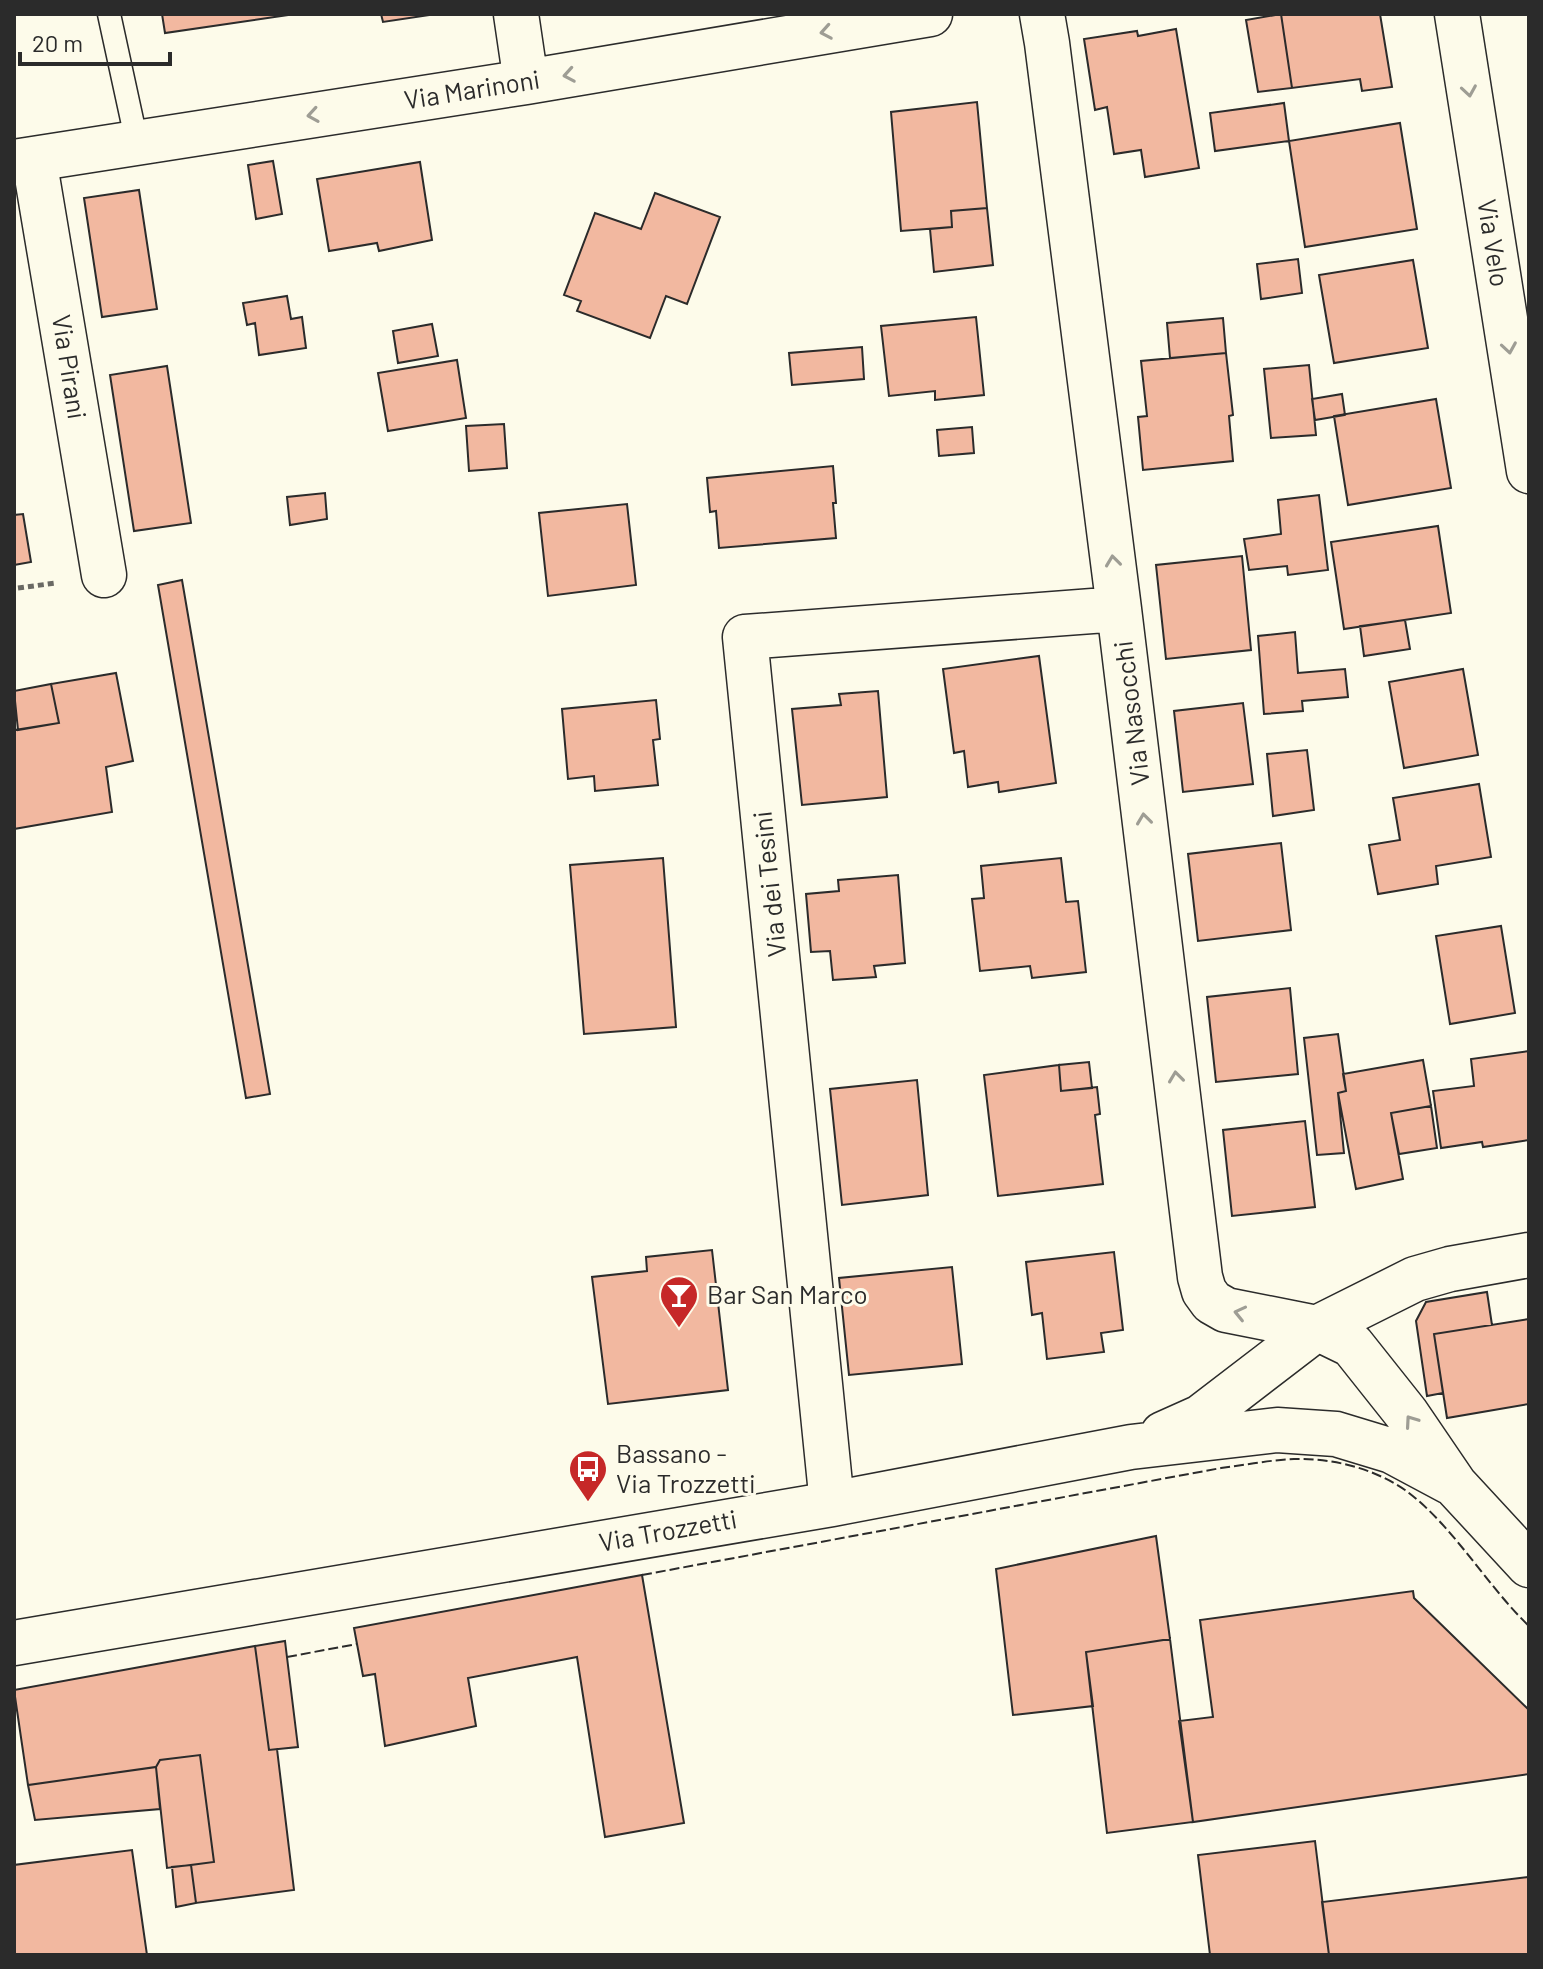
<svg xmlns="http://www.w3.org/2000/svg" width="1543" height="1969" font-family="Barlow,sans-serif">
<rect width="100%" height="100%" fill="#fdfbea"/>
<!-- building -->
<path fill="#f2b8a0" stroke="#2b2b2b" stroke-width="2" d="M 162,14 L 287,14 L 288,15 L 165,33 Z
M 381,14 L 436,14 L 383,22 Z
M 1281,14 L 1292,88 L 1258,92 L 1246,20 Z
M 1281,14 L 1380,14 L 1392,87 L 1362,91 L 1360,79 L 1292,88 Z
M 1176,29 L 1199,168 L 1145,177 L 1141,150 L 1114,154 L 1107,107 L 1095,110 L 1084,39 L 1137,31 L 1138,36 Z
M 977,102 L 987,208 L 951,211 L 952,227 L 901,231 L 891,112 Z
M 1284,103 L 1289,141 L 1215,151 L 1210,113 Z
M 1400,123 L 1417,229 L 1305,247 L 1289,141 Z
M 273,161 L 282,214 L 256,219 L 248,165 Z
M 420,162 L 432,240 L 379,251 L 377,243 L 329,251 L 317,179 Z
M 139,190 L 157,309 L 102,317 L 84,198 Z
M 655,193 L 720,217 L 687,304 L 666,296 L 650,338 L 577,311 L 581,301 L 564,295 L 595,213 L 641,229 Z
M 987,208 L 993,265 L 934,272 L 930,229 L 952,227 L 951,211 Z
M 1298,259 L 1302,293 L 1261,299 L 1257,264 Z
M 1413,260 L 1428,348 L 1334,363 L 1319,275 Z
M 287,296 L 291,319 L 302,317 L 306,348 L 259,355 L 255,323 L 247,325 L 243,303 Z
M 976,317 L 984,395 L 935,400 L 935,391 L 889,396 L 881,326 Z
M 1223,318 L 1226,353 L 1170,358 L 1167,323 Z
M 432,324 L 438,356 L 398,363 L 393,331 Z
M 862,347 L 864,379 L 792,385 L 789,353 Z
M 1226,353 L 1233,415 L 1229,416 L 1233,461 L 1143,470 L 1138,417 L 1147,416 L 1141,361 Z
M 457,360 L 466,418 L 388,431 L 378,373 Z
M 1309,365 L 1316,435 L 1271,438 L 1264,369 Z
M 167,366 L 191,523 L 134,531 L 110,375 Z
M 1342,394 L 1345,415 L 1315,420 L 1312,399 Z
M 1436,399 L 1451,488 L 1348,505 L 1334,416 Z
M 504,424 L 507,468 L 469,471 L 466,426 Z
M 972,427 L 974,453 L 939,456 L 937,430 Z
M 833,466 L 836,503 L 833,503 L 836,538 L 719,548 L 716,511 L 710,512 L 707,478 Z
M 325,493 L 327,519 L 290,525 L 287,497 Z
M 1319,495 L 1328,570 L 1288,575 L 1287,566 L 1249,570 L 1244,539 L 1281,534 L 1278,500 Z
M 627,504 L 636,585 L 548,596 L 539,513 Z
M 23,514 L 31,562 L 14,565 L 14,515 Z
M 1438,526 L 1451,613 L 1344,629 L 1331,542 Z
M 1242,556 L 1251,650 L 1166,659 L 1156,565 Z
M 182,580 L 270,1094 L 246,1098 L 158,585 Z
M 1405,620 L 1410,649 L 1364,656 L 1360,626 Z
M 1295,632 L 1298,673 L 1345,669 L 1348,697 L 1302,701 L 1303,711 L 1264,714 L 1258,636 Z
M 1039,656 L 1056,783 L 999,792 L 998,782 L 968,787 L 964,751 L 954,753 L 943,669 Z
M 1463,669 L 1478,755 L 1404,768 L 1389,682 Z
M 116,673 L 133,761 L 106,767 L 112,812 L 14,829 L 14,730 L 59,723 L 51,684 Z
M 51,684 L 59,723 L 18,730 L 14,691 Z
M 878,691 L 887,797 L 802,805 L 792,709 L 841,705 L 839,694 Z
M 656,700 L 660,739 L 653,740 L 658,785 L 595,791 L 594,776 L 568,779 L 562,709 Z
M 1243,703 L 1253,784 L 1183,792 L 1174,711 Z
M 1307,750 L 1314,810 L 1273,816 L 1267,754 Z
M 1479,784 L 1491,857 L 1436,866 L 1438,884 L 1378,894 L 1369,845 L 1400,840 L 1393,798 Z
M 1281,843 L 1291,930 L 1198,941 L 1188,854 Z
M 663,858 L 676,1027 L 584,1034 L 570,865 Z
M 1061,858 L 1066,902 L 1078,901 L 1086,972 L 1032,978 L 1030,966 L 980,971 L 972,899 L 984,898 L 981,866 Z
M 898,875 L 905,963 L 874,966 L 876,977 L 833,980 L 830,951 L 811,952 L 806,894 L 839,891 L 838,880 Z
M 1501,926 L 1515,1013 L 1450,1024 L 1436,936 Z
M 1290,988 L 1298,1074 L 1216,1082 L 1207,997 Z
M 1338,1034 L 1346,1091 L 1338,1093 L 1344,1153 L 1317,1155 L 1304,1038 Z
M 1529,1051 L 1529,1140 L 1483,1147 L 1482,1142 L 1441,1148 L 1433,1091 L 1474,1086 L 1471,1059 Z
M 1423,1060 L 1431,1106 L 1391,1113 L 1403,1179 L 1356,1189 L 1338,1093 L 1346,1091 L 1343,1074 Z
M 1089,1062 L 1092,1088 L 1061,1091 L 1059,1065 Z
M 1059,1065 L 1061,1091 L 1097,1087 L 1100,1114 L 1095,1115 L 1103,1184 L 998,1196 L 984,1075 Z
M 917,1080 L 928,1195 L 842,1205 L 830,1089 Z
M 1431,1106 L 1437,1148 L 1399,1154 L 1391,1113 Z
M 1305,1121 L 1315,1207 L 1232,1216 L 1223,1130 Z
M 712,1250 L 728,1390 L 608,1404 L 592,1277 L 647,1271 L 646,1257 Z
M 1114,1252 L 1123,1330 L 1101,1333 L 1104,1352 L 1047,1359 L 1042,1313 L 1032,1315 L 1026,1262 Z
M 952,1267 L 962,1364 L 849,1375 L 839,1278 Z
M 1487,1292 L 1492,1325 L 1434,1334 L 1443,1393 L 1427,1396 L 1416,1321 L 1426,1302 Z
M 1529,1319 L 1529,1404 L 1447,1418 L 1434,1334 Z
M 1156,1536 L 1170,1639 L 1086,1652 L 1093,1706 L 1013,1715 L 996,1569 Z
M 642,1575 L 684,1823 L 605,1837 L 577,1657 L 468,1678 L 476,1726 L 385,1746 L 375,1674 L 363,1676 L 354,1628 Z
M 1413,1591 L 1414,1598 L 1529,1710 L 1529,1774 L 1193,1822 L 1179,1721 L 1213,1717 L 1200,1620 Z
M 1170,1639 L 1193,1822 L 1107,1833 L 1086,1652 Z
M 285,1641 L 298,1747 L 269,1750 L 255,1646 Z
M 255,1646 L 269,1750 L 277,1749 L 294,1890 L 196,1903 L 191,1865 L 214,1862 L 200,1755 L 160,1760 L 156,1767 L 28,1785 L 14,1690 Z
M 200,1755 L 214,1862 L 167,1868 L 156,1767 L 160,1760 Z
M 156,1767 L 160,1809 L 35,1820 L 28,1785 Z
M 1315,1841 L 1329,1955 L 1210,1955 L 1198,1855 Z
M 132,1850 L 147,1955 L 14,1955 L 14,1865 Z
M 191,1865 L 196,1903 L 176,1907 L 172,1867 Z
M 1529,1877 L 1529,1955 L 1329,1955 L 1322,1902 Z"/>
<g fill="none" stroke-linecap="round" stroke-linejoin="round">
<defs>
<path id="lane" d="M 109,14 L 137,143"/>
<path id="street" d="M 516,14 L 526,82
M 1042,14 L 1047,43 L 1119,609 L 1200,1277 L 1204,1291 L 1212,1302 L 1226,1310 L 1317,1328 L 1352,1345 L 1406,1413 L 1455,1485 L 1529,1565
M 1457,14 L 1529,471
M 34,159 L 104,575
M 14,162 L 526,82 L 930,14
M 1163,1434 L 1201,1417 L 1317,1328 L 1415,1279 L 1450,1269 L 1529,1255
M 832,1504 L 745,637 L 1119,609
M 14,1643 L 832,1504 L 1131,1447 L 1277,1430 L 1336,1434 L 1392,1451 L 1450,1482"/>
</defs>
<!-- lane casing -->
<use href="#lane" stroke="#2b2b2b" stroke-width="25"/>
<!-- street casing -->
<use href="#street" stroke="#2b2b2b" stroke-width="47"/>
<!-- path -->
<path stroke="#6a6964" stroke-width="5" stroke-dasharray="6 4" stroke-linecap="butt" d="M 18,588 L 56,583"/>
<!-- lane -->
<use href="#lane" stroke="#fdfbea" stroke-width="22"/>
<!-- street -->
<use href="#street" stroke="#fdfbea" stroke-width="44"/>
<!-- fence -->
<path stroke="#2b2b2b" stroke-width="2" stroke-dasharray="10 4" stroke-linecap="butt" d="M 642,1575 L 1221,1468 C 1245,1465 1270,1460 1294,1459 C 1332,1458 1373,1468 1405,1490 C 1453,1525 1486,1585 1529,1626
M 287,1657 L 357,1644"/>
</g>
<!-- one-way arrows -->
<defs><path id="oneway-chevron" d="M-2-3.5L2.5 0L-2 3.5" fill="none" stroke-width="1.6" stroke-linecap="round" stroke-linejoin="round" transform="scale(2)"/></defs>
<g stroke="#9e9d94">
<use href="#oneway-chevron" transform="translate(826 32) rotate(170)"/>
<use href="#oneway-chevron" transform="translate(569 75) rotate(170)"/>
<use href="#oneway-chevron" transform="translate(1469 91) rotate(81)"/>
<use href="#oneway-chevron" transform="translate(313 115) rotate(171)"/>
<use href="#oneway-chevron" transform="translate(1509 348) rotate(81)"/>
<use href="#oneway-chevron" transform="translate(1113 561) rotate(-97)"/>
<use href="#oneway-chevron" transform="translate(1144 819) rotate(-97)"/>
<use href="#oneway-chevron" transform="translate(1176 1077) rotate(-97)"/>
<use href="#oneway-chevron" transform="translate(1240 1313) rotate(-167)"/>
<use href="#oneway-chevron" transform="translate(1411 1421) rotate(-125)"/>
</g>
<!-- icons -->
<defs>
<symbol id="bar-pin" viewBox="-11 -11 22 30"><path d="M0 17L-7.5 6A9.5 9.5 0 1 1 7.5 6Z" fill="#c62828" stroke="#fdfbea"/><path d="M-6-5H6L.8 .8V4.5H3.5V6h-7V4.5H-.8V.8Z" fill="#fff"/></symbol>
<symbol id="bus-pin" viewBox="-11 -11 22 30"><path d="M0 17L-7.5 6A9.5 9.5 0 1 1 7.5 6Z" fill="#c62828" stroke="#fdfbea"/><path d="M-5-6H5V4H4V6H2V4H-2V6H-4V4H-5ZM-3.5-4V0h7V-4ZM-3.5 1.2v1.5H-2V1.2ZM2 1.2v1.5H3.5V1.2Z" fill="#fff"/></symbol>
</defs>
<g fill-rule="evenodd">
<use href="#bar-pin" x="657" y="1273" width="44" height="60"/>
<use href="#bus-pin" x="566" y="1447" width="44" height="60"/>
</g>
<g text-anchor="middle" stroke-width="6" stroke-linejoin="round" paint-order="stroke">
<!-- street labels -->
<g font-size="26" fill="#2b2b2b" stroke="#fdfbea">
<text transform="translate(472 90) rotate(-9)" y="9">Via Marinoni</text>
<text transform="translate(1493 243) rotate(81)" y="9">Via Velo</text>
<text transform="translate(69 367) rotate(81)" y="9">Via Pirani</text>
<text transform="translate(1132 713) rotate(-97)" y="9">Via Nasocchi</text>
<text transform="translate(770 884) rotate(-96)" y="9">Via dei Tesini</text>
<text transform="translate(668 1531) rotate(-10)" y="9">Via Trozzetti</text>
</g>
<!-- poi labels -->
<g font-size="26" fill="#2b2b2b" stroke="#fdfbea" text-anchor="start">
<text x="707" y="1304">Bar San Marco</text>
<text x="616" y="1463">Bassano -<tspan x="616" dy="30">Via Trozzetti</tspan></text>
</g>
</g>
<!-- border -->
<rect width="1543" height="1969" fill="none" stroke="#2b2b2b" stroke-width="32"/>
<!-- scale -->
<path d="M20 52v12h150v-12" fill="none" stroke="#2b2b2b" stroke-width="4"/>
<text x="32" y="52" font-size="24" fill="#2b2b2b" stroke="#fdfbea" stroke-width="6" paint-order="stroke">20 m</text>
</svg>
